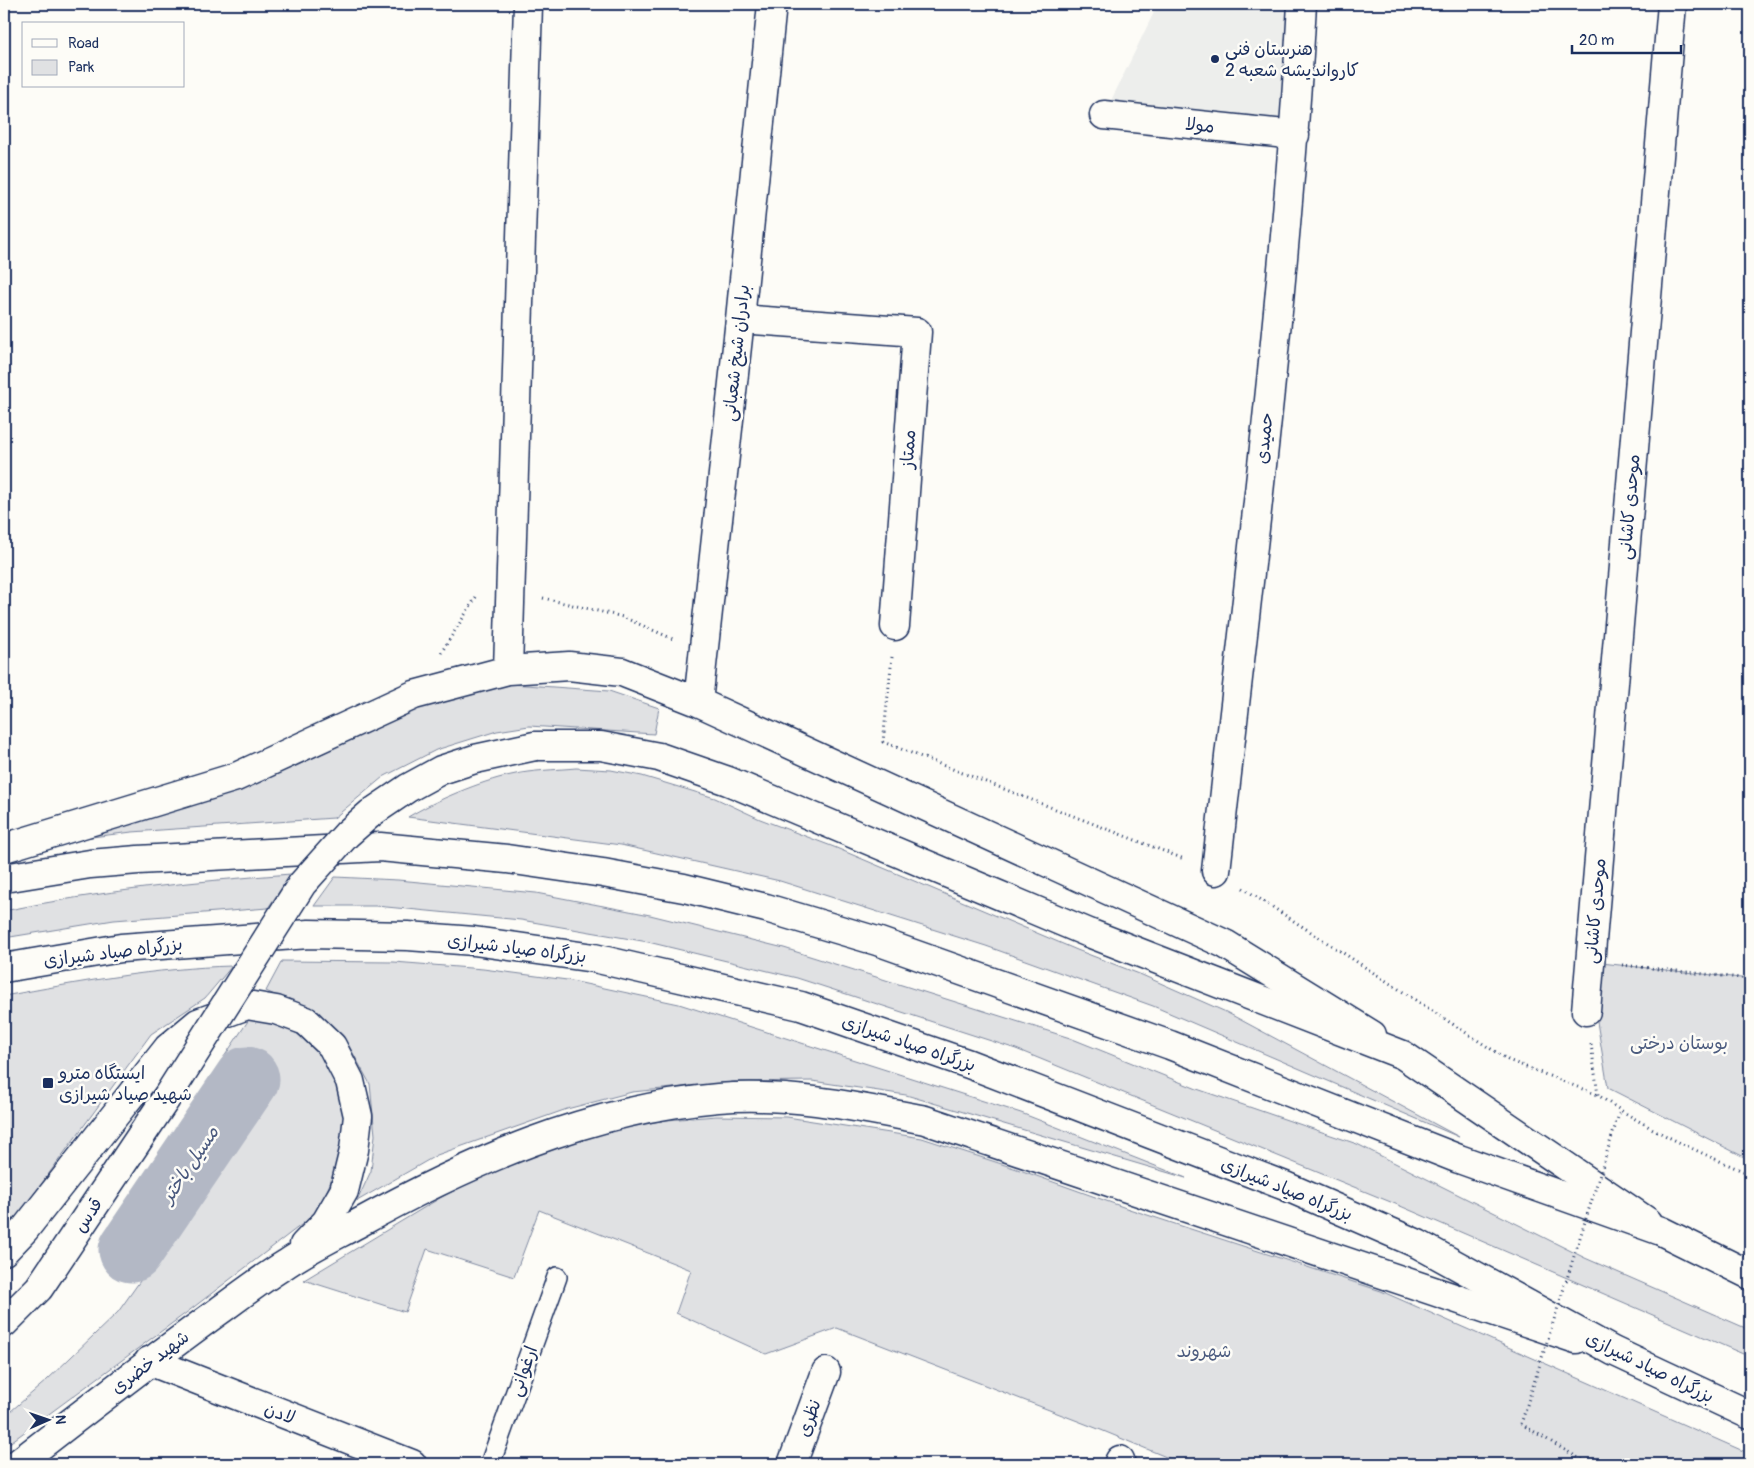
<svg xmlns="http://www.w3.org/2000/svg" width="1754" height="1468" font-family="Pangolin,'Playpen Sans Arabic',sans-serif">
<rect width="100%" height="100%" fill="#fdfcf7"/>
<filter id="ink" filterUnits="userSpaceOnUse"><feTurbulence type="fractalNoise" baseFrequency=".02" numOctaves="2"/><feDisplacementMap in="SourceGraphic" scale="10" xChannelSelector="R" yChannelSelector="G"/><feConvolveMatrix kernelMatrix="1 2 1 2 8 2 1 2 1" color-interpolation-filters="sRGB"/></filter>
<g filter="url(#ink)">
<!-- built -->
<path fill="#edeeec" d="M 1158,4 L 1302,4 L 1295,128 L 1104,115 Z"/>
<!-- green -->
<path fill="#e0e1e3" stroke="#7e88a0" d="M 498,683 L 609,691 L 659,708 L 654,734 L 529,726 L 497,731 L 436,750 L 383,777 L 334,818 L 132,832 L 60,841 L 255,782 L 296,766 L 421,706 Z
M 576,768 L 611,770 L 642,776 L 715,798 L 760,819 L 834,847 L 1077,950 L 1142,975 L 1226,1012 L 1459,1137 L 1153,1006 L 986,946 L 780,881 L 621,845 L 408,817 C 434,801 481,781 511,775 C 532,770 555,770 576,768 Z
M 291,874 L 268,908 L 114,920 L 4,938 L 4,911 C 99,891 195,881 291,874 Z
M 335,877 L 398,880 L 536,893 L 650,915 L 784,948 L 1070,1038 L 1197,1089 L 1357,1144 L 1585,1258 L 1750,1330 L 1750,1357 L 1398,1205 L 1016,1049 L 797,978 L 648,942 L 521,920 L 376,906 L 314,906 Z
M 282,961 L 394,962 L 483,969 L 567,980 L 679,1004 L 1021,1113 L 1186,1178 L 906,1095 L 812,1081 L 734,1082 L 632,1092 L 567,1109 L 437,1155 L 357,1201 L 371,1171 L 375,1135 L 370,1084 L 348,1044 L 309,1011 L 266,991 Z
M 1601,963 L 1750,979 L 1750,1160 L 1608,1088 L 1596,1016 Z
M 232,966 L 205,998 L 151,1034 L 4,1235 L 4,996 C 79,982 156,968 232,966 Z
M 252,1015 L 289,1029 L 315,1045 L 335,1076 L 344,1104 L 346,1132 L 342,1155 L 318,1212 L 186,1313 L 4,1447 L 4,1417 L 47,1380 L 118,1312 L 275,1091 L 222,1060 Z
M 716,1116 L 787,1117 L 922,1138 L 1017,1169 L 1126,1208 L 1381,1291 L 1750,1454 L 1750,1464 L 1183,1464 L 1101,1430 L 837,1328 L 766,1354 L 676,1313 L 691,1270 L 539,1210 L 514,1277 L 427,1249 L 405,1312 L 304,1280 L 440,1198 L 498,1168 L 609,1129 L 667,1120 Z"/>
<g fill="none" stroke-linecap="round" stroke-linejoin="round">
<!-- river -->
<path stroke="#b3b8c5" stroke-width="65" d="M 131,1250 L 247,1079"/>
<defs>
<path id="service" d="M 490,1464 L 557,1277"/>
<path id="minor" d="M 1104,115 L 1295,135
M 740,319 L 917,332 L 895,626
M 508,670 L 528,4
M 698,702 L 740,319 L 772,4
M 4,848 L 236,777 L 414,695 L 508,670 L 569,666 L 622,672 L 698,702 L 1225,944 L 1372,1035
M 1216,871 C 1248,583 1286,294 1302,4
M 1586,1011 L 1672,4
M 149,1361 L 412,1464
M 792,1464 L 826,1372
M 1118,1464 L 1120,1460"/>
<path id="primary" d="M 535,746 L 601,746 L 659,757 L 728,781 L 1089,933 L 1403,1055 L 1648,1222
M 4,1251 L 25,1229 L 168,1048 L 198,1023 L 247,1005 L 276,1010 L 306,1021 L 332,1046 L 350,1081 L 358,1116 L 354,1150 L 344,1191 L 326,1222 L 304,1245
M 4,1323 L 39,1288 L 165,1100
M 17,1464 C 84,1412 151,1360 219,1311 C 241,1295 263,1278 286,1264 C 308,1249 333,1237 357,1224 C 469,1162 589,1109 718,1098 C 787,1092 858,1107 925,1120 L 1576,1339"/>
<path id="trunk" d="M 4,878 L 90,864 L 138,860 L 380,847 L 507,859 L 603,873 L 684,888 L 766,908 L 877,941 L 1170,1045 L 1459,1159 L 1661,1231 L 1750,1275
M 4,968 L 121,948 L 309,934 L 408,936 L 474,941 L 594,958 L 801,1006 L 969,1064 L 1285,1186 L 1418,1244 L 1613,1351 L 1750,1415"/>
</defs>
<!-- service casing -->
<use href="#service" stroke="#1b2f5e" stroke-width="22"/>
<!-- minor casing -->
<use href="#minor" stroke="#1b2f5e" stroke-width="31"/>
<!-- primary casing -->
<use href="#primary" stroke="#1b2f5e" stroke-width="31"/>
<!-- trunk casing -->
<use href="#trunk" stroke="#1b2f5e" stroke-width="31"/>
<!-- path -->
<path stroke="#1b2f5e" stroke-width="3" stroke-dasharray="1 4" stroke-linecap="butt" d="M 543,598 L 623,617 L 673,639
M 441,653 L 476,597
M 892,657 L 883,742 L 1184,859
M 1243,888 L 1508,1060 L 1598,1095
M 1622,965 L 1750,979
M 1591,1044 L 1598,1095 C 1644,1128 1698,1152 1750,1174
M 1521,1424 L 1582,1460 L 1580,1464"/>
<!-- service -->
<use href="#service" stroke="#fdfcf7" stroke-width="19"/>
<!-- minor -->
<use href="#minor" stroke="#fdfcf7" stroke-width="28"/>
<!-- primary -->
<use href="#primary" stroke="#fdfcf7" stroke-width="28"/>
<!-- trunk -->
<use href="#trunk" stroke="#fdfcf7" stroke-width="28"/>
<defs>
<path id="primary-bridge" d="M 165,1100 L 302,884 L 347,834 L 371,813 L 408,788 L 441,770 L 475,759 L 535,746"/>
</defs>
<!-- primary-bridge casing -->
<use href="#primary-bridge" stroke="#1b2f5e" stroke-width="31" stroke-linecap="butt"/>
<!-- path-bridge -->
<path stroke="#1b2f5e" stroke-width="3" stroke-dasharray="1 4" stroke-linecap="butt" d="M 1521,1424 L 1620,1111"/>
<!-- primary-bridge -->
<use href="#primary-bridge" stroke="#fdfcf7" stroke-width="28"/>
</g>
</g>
<!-- markers -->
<g fill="#1b2f5e" stroke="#fdfcf7" stroke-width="2">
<circle cx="1215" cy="59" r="5"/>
<rect x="42" y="1077" width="12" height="12" rx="2.5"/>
</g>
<g text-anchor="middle" stroke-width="5" stroke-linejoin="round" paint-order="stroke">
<!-- poi labels -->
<g font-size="18" fill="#1b2f5e" stroke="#fdfcf7" text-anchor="start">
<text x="1225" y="55">هنرستان فنی<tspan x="1225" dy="21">کارواندیشه شعبه 2</tspan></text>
<text x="59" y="1079">ایستگاه مترو<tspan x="59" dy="21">شهید صیاد شیرازی</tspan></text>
</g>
<!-- street labels -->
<g font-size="18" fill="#1b2f5e" stroke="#fdfcf7">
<text transform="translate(1200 125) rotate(6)" y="6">مولا</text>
<text transform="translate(736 353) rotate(-84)" y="6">برادران شیخ شعبانی</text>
<text transform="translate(1264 438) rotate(-84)" y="6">حمیدی</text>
<text transform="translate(908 449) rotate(-86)" y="6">ممتاز</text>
<text transform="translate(1629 507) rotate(-85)" y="6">موحدی کاشانی</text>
<text transform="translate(1595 911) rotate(-85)" y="6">موحدی کاشانی</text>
<text transform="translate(517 948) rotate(7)" y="6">بزرگراه صیاد شیرازی</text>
<text transform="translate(113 952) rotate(-7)" y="6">بزرگراه صیاد شیرازی</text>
<text transform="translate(909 1043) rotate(19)" y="6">بزرگراه صیاد شیرازی</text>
<text transform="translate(1287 1189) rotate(22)" y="6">بزرگراه صیاد شیرازی</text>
<text transform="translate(88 1215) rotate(-56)" y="6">قدس</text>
<text transform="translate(150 1362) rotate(-37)" y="6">شهید خضری</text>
<text transform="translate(1650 1367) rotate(26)" y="6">بزرگراه صیاد شیرازی</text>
<text transform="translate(523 1371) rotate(-70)" y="6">ارغوانی</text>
<text transform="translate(280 1413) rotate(21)" y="6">لادن</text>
<text transform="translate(809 1418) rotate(-70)" y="6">نظری</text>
</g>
<!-- park labels -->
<g font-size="18" fill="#4c5c7f" stroke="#fdfcf7">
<text x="1679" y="1049">بوستان درختی</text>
<text x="1204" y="1357">شهروند</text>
</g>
<!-- water labels -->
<g font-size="19" font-style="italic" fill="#49587d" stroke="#fdfcf7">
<text transform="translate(189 1164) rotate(-56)" y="7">مسیل باختر</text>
</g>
</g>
<!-- margin -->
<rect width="1754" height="1468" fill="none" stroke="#fdfcf7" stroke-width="20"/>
<rect x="10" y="10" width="1734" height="1448" fill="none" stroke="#1b2f5e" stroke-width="2" filter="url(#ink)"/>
<!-- legend -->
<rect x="22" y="22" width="162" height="65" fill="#fdfcf7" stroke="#a3aaba"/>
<rect x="32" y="39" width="25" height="8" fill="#fdfcf7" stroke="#a3aaba"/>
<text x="68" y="48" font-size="15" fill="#1b2f5e">Road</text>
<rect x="32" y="60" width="25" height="15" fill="#e0e1e3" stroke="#a3aaba"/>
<text x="68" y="72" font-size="15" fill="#1b2f5e">Park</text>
<!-- north arrow -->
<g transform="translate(48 1420) rotate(88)" stroke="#fdfcf7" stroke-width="4" paint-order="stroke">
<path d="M0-4L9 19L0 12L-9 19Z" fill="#1b2f5e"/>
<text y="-8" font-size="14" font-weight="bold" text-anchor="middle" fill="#1b2f5e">N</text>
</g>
<!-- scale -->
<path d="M1572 45v8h109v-8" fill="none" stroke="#1b2f5e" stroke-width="2.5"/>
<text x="1579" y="45" font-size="15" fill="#1b2f5e" stroke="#fdfcf7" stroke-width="4" paint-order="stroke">20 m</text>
</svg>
